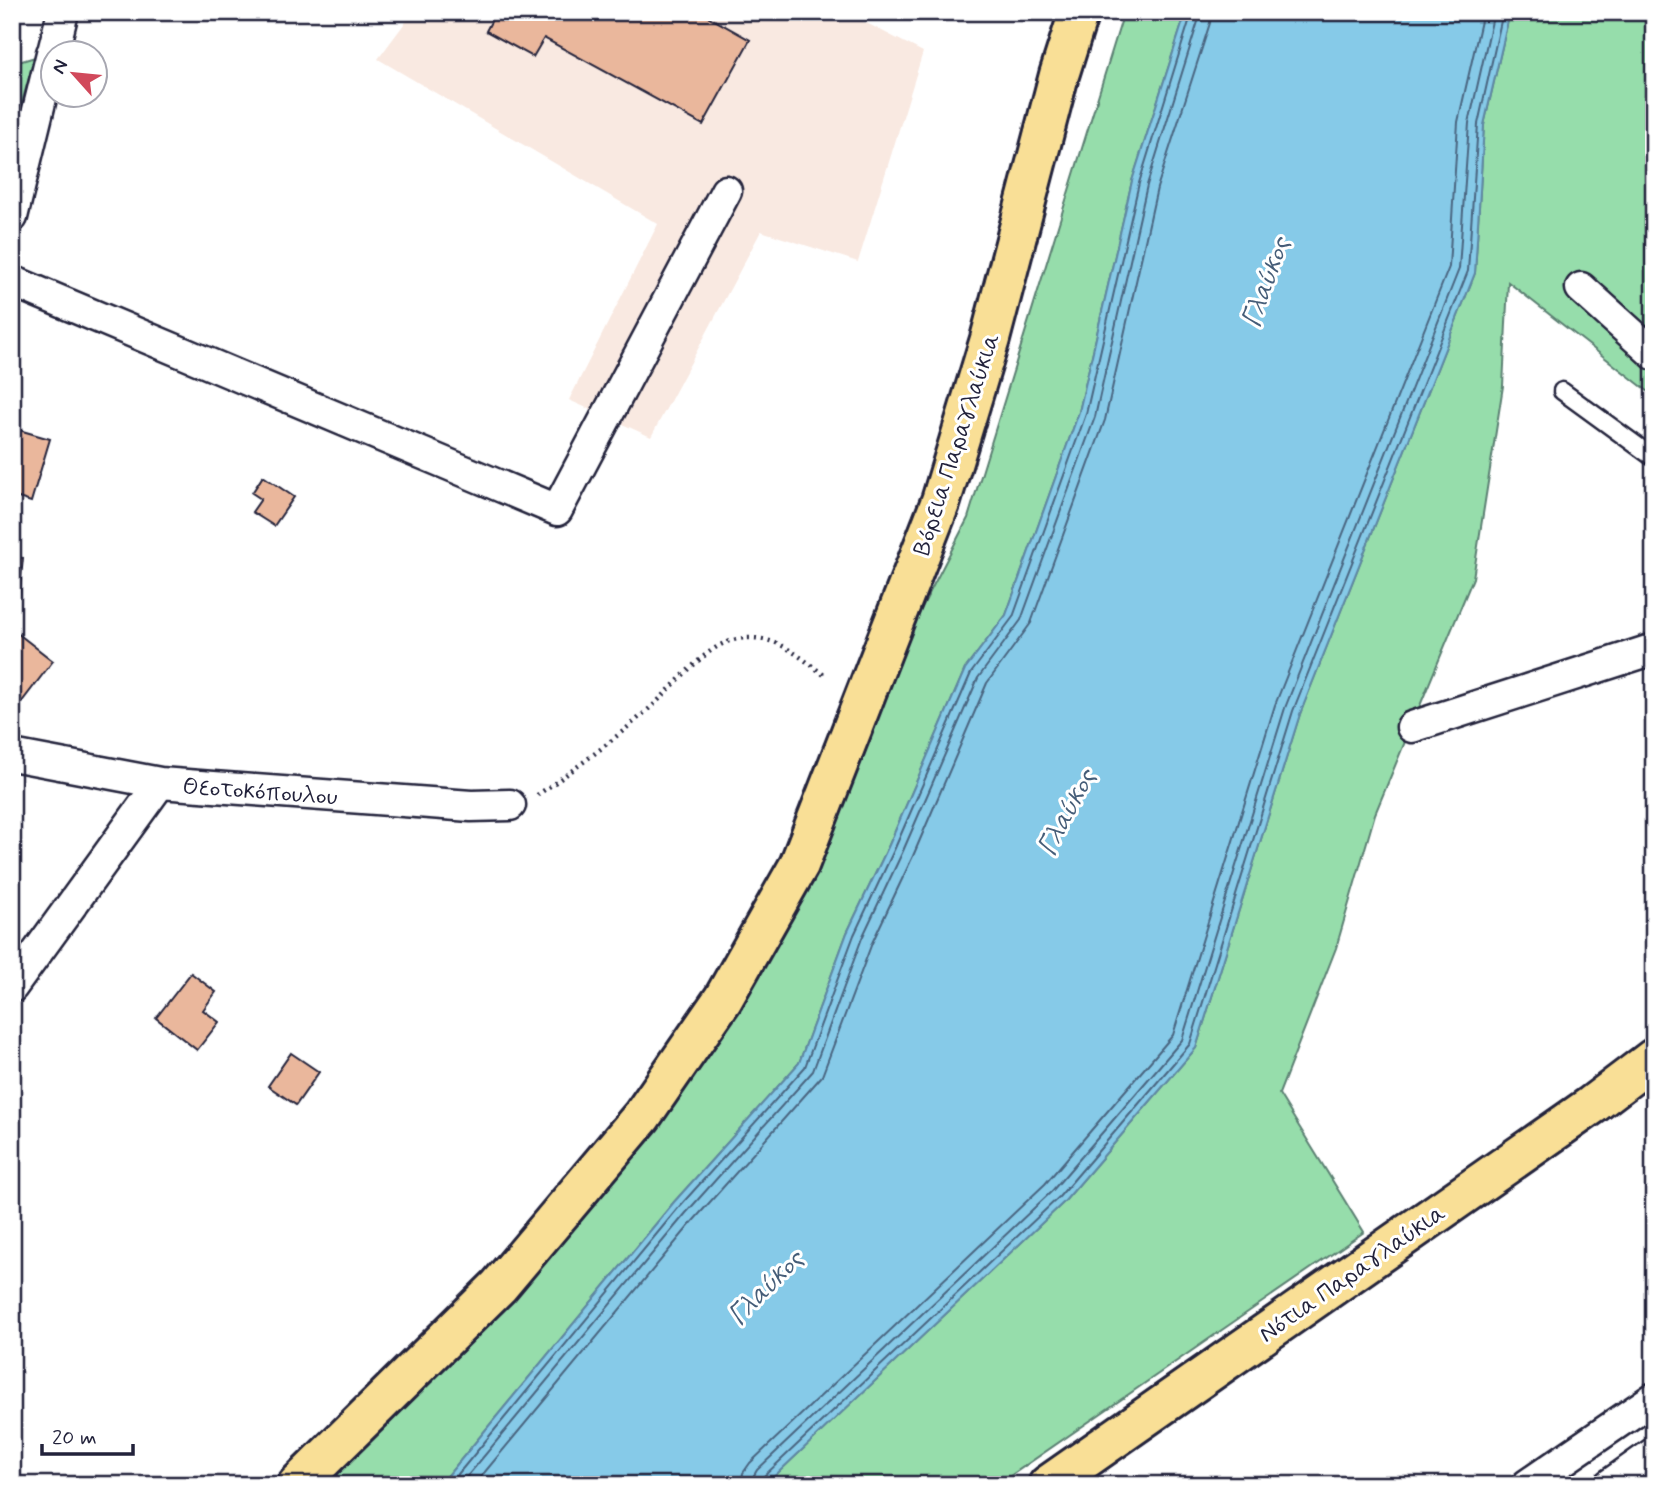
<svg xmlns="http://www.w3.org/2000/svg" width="1666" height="1497" font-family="Mynerve,sans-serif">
<rect width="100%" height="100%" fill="#fff"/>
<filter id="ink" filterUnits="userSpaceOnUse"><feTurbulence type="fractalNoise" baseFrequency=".0143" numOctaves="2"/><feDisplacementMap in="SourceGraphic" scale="14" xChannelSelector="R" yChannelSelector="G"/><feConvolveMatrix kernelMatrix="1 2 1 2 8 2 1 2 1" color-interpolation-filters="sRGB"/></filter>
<g filter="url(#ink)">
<!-- built -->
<path fill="#f9e9e1" d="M 413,12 L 845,12 L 923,52 L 858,262 L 761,231 L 651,437 L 569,400 L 658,224 L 378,59 Z"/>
<!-- green -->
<path fill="#96ddab" stroke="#5c8073" stroke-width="2" d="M 1124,12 L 1186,12 L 1132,181 L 1079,412 L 1006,615 L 965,669 L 889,845 L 847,933 L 799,1063 L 674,1202 L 440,1485 L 312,1485 L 689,1060 L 968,518 Z
M 1510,12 L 1654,12 L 1654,396 L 1508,282 L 1503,386 L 1473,578 L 1375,814 L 1336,948 L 1279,1094 L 1364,1232 L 997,1485 L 765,1485 L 1064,1202 L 1196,1048 L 1300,714 L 1475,273 L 1484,125 Z
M 35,57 L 12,136 L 12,64 Z"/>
<!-- water -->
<path fill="#86cae8" stroke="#5e87a3" stroke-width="2" d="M 1186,12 L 1510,12 L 1484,125 L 1475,273 L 1300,714 L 1196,1048 L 1064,1202 L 765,1485 L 440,1485 L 674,1202 L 799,1063 L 847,933 L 889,845 L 965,669 L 1006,615 L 1079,412 L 1132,181 Z"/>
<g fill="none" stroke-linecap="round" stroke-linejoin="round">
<!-- shore -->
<path stroke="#4a6580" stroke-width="2" d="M 449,1485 L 679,1207 L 805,1067 L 854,935 L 895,848 L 971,673 L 1013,617 L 1086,414 L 1139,183 L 1192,12
M 460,1485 L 686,1213 L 813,1071 L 862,938 L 903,851 L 978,678 L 1021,620 L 1095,417 L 1147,185 L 1201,12
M 474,1485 L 694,1220 L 822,1076 L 872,943 L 913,856 L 987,683 L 1031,623 L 1105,420 L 1157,188 L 1210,23 L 1211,12
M 741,1485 L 743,1473 L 750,1463 L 1045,1184 L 1173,1035 L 1275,705 L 1449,267 L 1458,122 L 1483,12
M 752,1485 L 753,1477 L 757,1470 L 1052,1191 L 1182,1040 L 1285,708 L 1459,269 L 1469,123 L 1494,12
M 760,1485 L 763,1477 L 1059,1197 L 1190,1044 L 1293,711 L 1468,271 L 1478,124 L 1503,12"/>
</g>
<!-- building -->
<path fill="#eab79c" stroke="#22223b" stroke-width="2" d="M 496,12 L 700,12 L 750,40 L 703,125 L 544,38 L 533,57 L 486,31 Z
M 12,428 L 50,439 L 31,502 L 12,496 Z
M 263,476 L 294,497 L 274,526 L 252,512 L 261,499 L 252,493 Z
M 12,557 L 23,558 L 19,597 L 12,599 Z
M 12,629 L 53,661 L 14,712 L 12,711 Z
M 191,973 L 216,992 L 203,1010 L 219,1022 L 197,1050 L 156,1018 Z
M 291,1053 L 319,1072 L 296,1105 L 268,1086 Z"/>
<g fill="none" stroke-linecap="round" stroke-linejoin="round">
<defs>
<path id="lane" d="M 1562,391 L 1654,458"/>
<path id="street" d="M 53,52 L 63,12
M 12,217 L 52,53
M 12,281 L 557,510 L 726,191
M 1581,288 L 1654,354
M 1412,727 L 1654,649
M 12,755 L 160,783 L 471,806 L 510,805
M 12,987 L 160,783
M 1527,1485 L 1654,1398
M 1609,1485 L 1654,1453"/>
<path id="primary" d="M 297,1485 L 499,1286 L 642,1116 L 723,999 L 799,865 L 941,501 L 990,339 L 1059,75 L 1079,12
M 1048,1485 L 1592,1105 L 1654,1058"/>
</defs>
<!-- lane casing -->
<use href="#lane" stroke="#22223b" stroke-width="21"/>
<!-- street casing -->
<use href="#street" stroke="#22223b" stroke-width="35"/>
<!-- primary casing -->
<use href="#primary" stroke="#22223b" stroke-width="44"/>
<!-- path -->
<path stroke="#22223b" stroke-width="4.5" stroke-dasharray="2 5" stroke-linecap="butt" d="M 537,795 C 577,768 615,739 651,707 C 674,687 704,647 733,640 C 773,631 796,654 824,675"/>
<!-- lane -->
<use href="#lane" stroke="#fff" stroke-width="16"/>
<!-- street -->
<use href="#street" stroke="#fff" stroke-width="30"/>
<!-- primary -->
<use href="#primary" stroke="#f9df96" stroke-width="38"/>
</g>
</g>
<g text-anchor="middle" stroke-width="6" stroke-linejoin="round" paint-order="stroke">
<!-- street labels -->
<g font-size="24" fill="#22223b" stroke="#fff">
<text transform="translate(956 444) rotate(-72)" y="8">Βόρεια Παραγλαύκια</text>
<text transform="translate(260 791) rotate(4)" y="8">Θεοτοκόπουλου</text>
<text transform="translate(1352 1273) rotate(-35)" y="8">Νότια Παραγλαύκια</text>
</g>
<!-- water labels -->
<g font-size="26" font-style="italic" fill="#455d78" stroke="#fff">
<text transform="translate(1265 282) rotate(-70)" y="9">Γλαύκος</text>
<text transform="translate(1066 812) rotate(-62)" y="9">Γλαύκος</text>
<text transform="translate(765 1287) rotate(-45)" y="9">Γλαύκος</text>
</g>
</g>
<!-- margin -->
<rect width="1666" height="1497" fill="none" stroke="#fff" stroke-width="42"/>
<rect x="21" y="21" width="1624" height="1455" fill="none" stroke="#22223b" stroke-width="2.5" filter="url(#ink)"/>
<!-- north arrow -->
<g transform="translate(74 74) rotate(297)"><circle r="33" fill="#ffffff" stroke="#a7a7b1" stroke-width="2"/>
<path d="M0-5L12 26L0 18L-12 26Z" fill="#d1495b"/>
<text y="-10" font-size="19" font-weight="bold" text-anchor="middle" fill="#22223b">N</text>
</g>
<!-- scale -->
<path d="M42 1444v10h91v-10" fill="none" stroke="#22223b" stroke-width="3.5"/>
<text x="52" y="1444" font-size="21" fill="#22223b" stroke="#ffffff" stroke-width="5" paint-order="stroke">20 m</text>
</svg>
